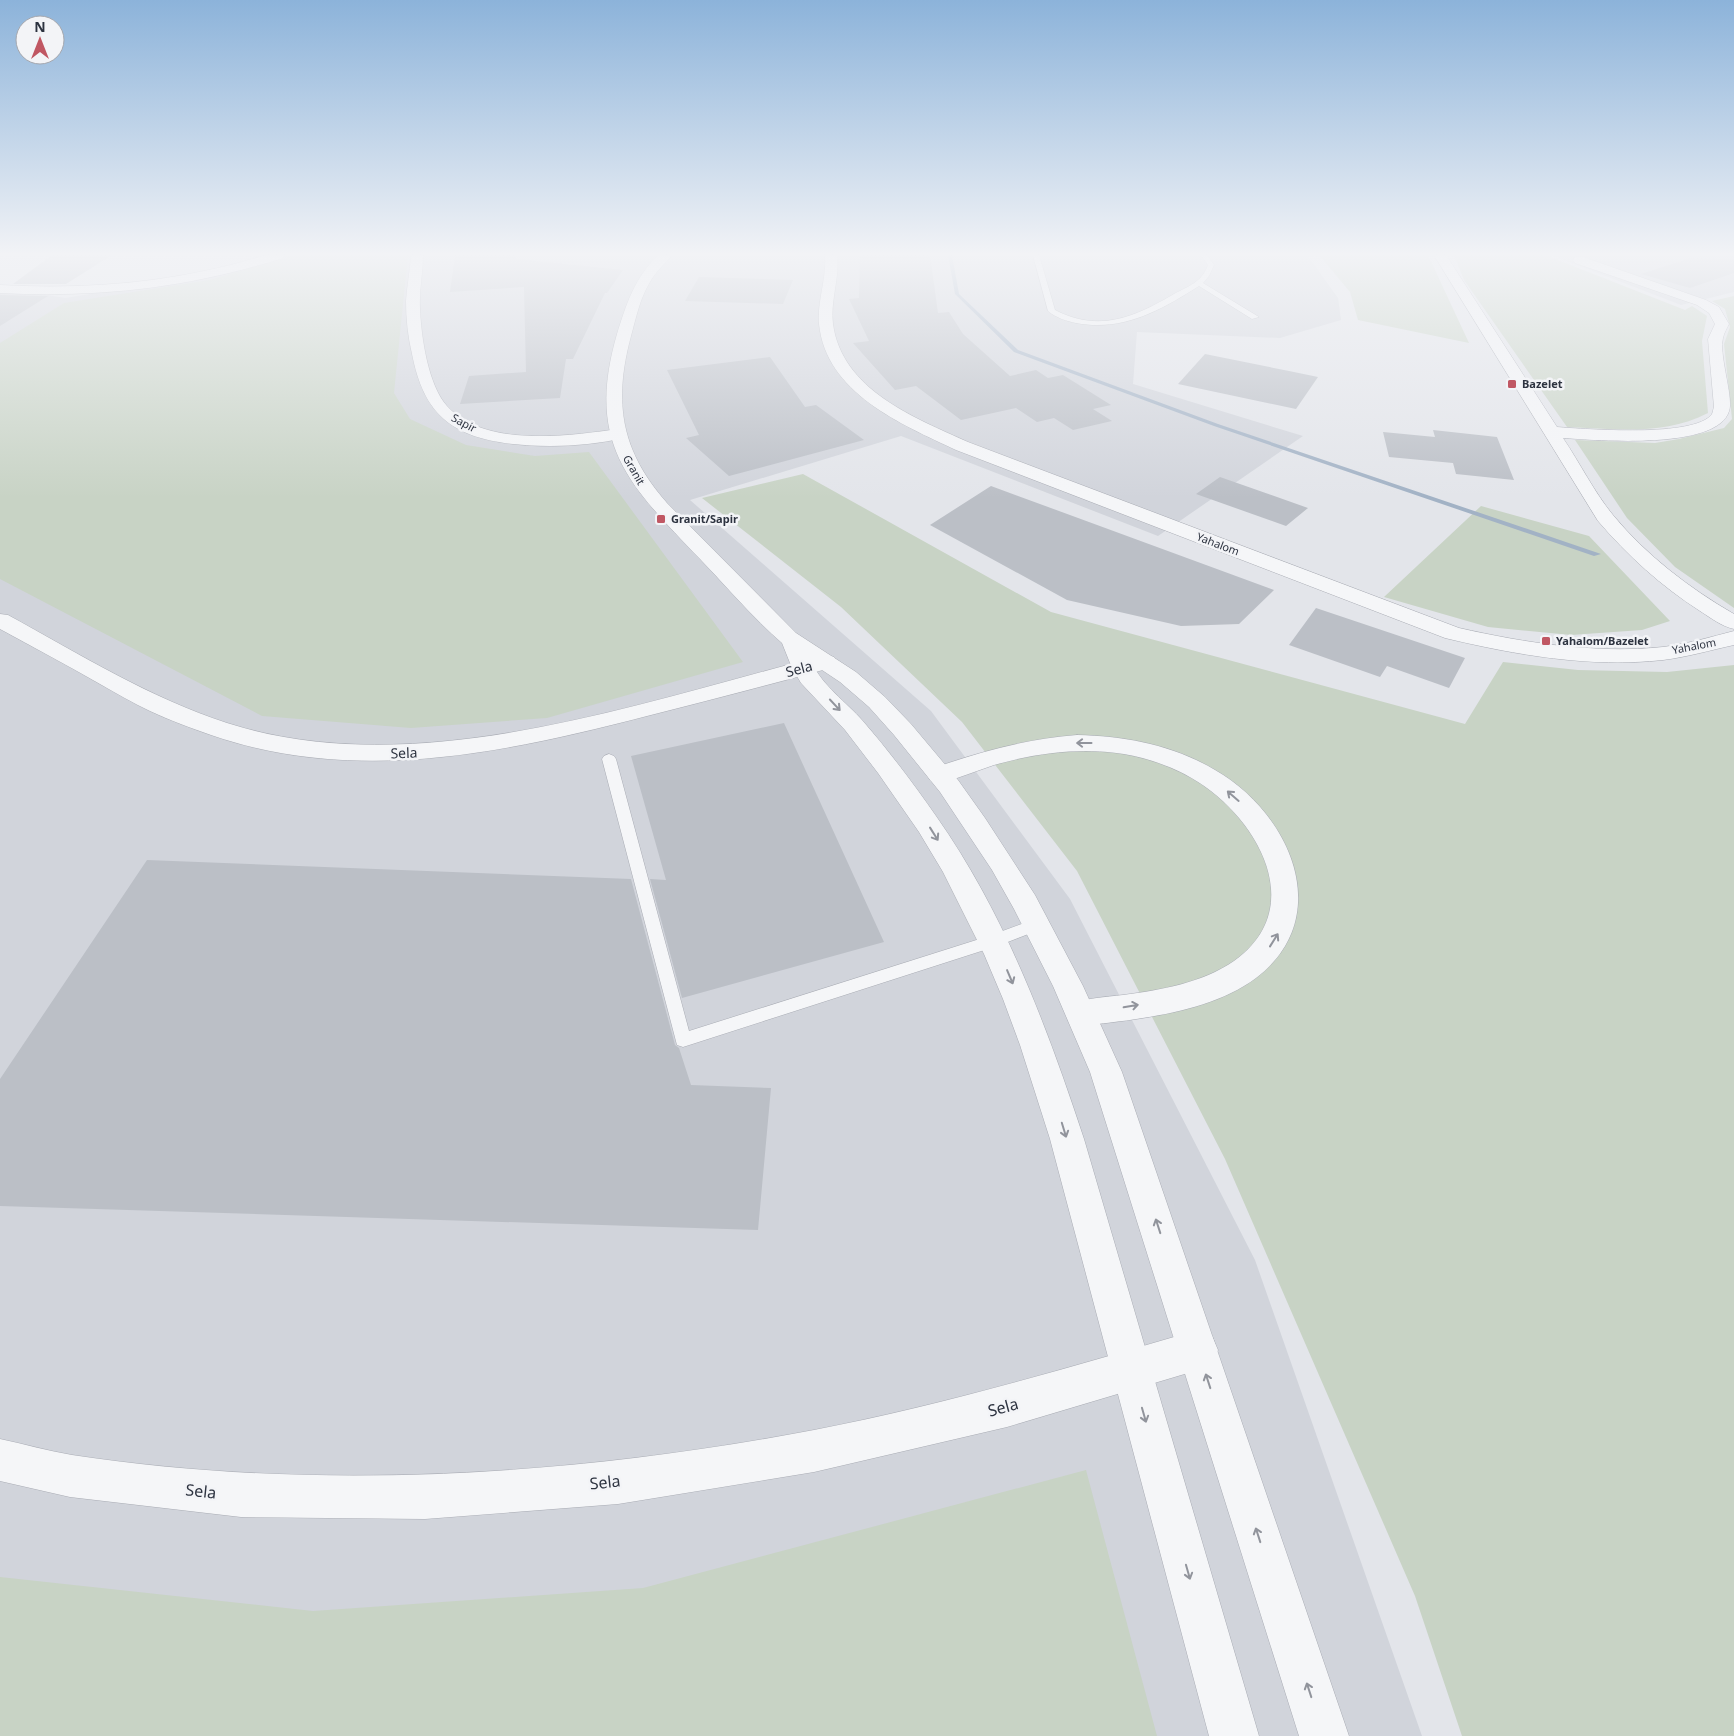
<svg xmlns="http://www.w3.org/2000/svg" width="1734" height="1736" font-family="'Noto Sans',sans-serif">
<rect width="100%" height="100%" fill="#e3e5ea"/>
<!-- built -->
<path fill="#d1d4db" d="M 257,255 L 1307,255 L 1338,298 L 1341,320 L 1280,338 L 1137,332 L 1133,384 L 1303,436 L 1158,536 L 901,436 L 690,500 L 931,711 L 1070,899 L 1255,1260 L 1422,1736 L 0,1736 L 0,287 L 65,298 L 215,274 Z
M 1551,255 L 1734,255 L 1734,292 L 1681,305 Z"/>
<!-- green -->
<path fill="#c8d3c5" d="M 296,255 L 408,255 L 394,393 L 410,419 L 466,445 L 535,456 L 589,452 L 743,662 L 547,718 L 411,728 L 262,716 L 0,579 L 0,343 L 64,303 L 209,280 Z
M 1319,255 L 1428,255 L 1469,343 L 1358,320 L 1350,292 Z
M 1454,255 L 1545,255 L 1685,310 L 1692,306 L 1707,316 L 1702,341 L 1708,413 C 1664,436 1615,429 1567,427 L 1464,280 Z
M 1734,296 L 1734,608 L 1675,567 L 1627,518 L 1575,440 L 1655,443 L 1679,439 L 1724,428 L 1732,419 L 1724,344 L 1730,327 L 1725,309 L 1712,301 Z
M 803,474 L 1051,612 L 1465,724 L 1503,662 L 1578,670 L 1667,672 L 1734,665 L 1734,1736 L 1462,1736 L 1415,1596 L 1225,1159 L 1077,871 L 962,722 L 841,607 L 702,498 Z
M 1481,506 L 1589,536 L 1670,621 L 1642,630 L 1571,635 L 1488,627 L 1384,597 Z
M 1086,1470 L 1157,1736 L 0,1736 L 0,1577 L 313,1611 L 643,1588 Z"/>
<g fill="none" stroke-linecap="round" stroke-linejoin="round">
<!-- stream -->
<path fill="#a2b2c5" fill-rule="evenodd" d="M 948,255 L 952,255 L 959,294 L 1018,350 L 1218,424 L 1601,554 L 1594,556 L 1214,426 L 1014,352 L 955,294 Z"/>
</g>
<!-- building -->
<path fill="#bbbfc6" d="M 52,255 L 112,255 L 66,284 L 13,284 Z
M 455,255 L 516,255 L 516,259 L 623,270 L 607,293 L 605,293 L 573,359 L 566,359 L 560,398 L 460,404 L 469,376 L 526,372 L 524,287 L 450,292 Z
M 860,255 L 930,255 L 938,313 L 949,312 L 963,334 L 1010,376 L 1036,370 L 1048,378 L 1063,375 L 1111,405 L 1093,409 L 1112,421 L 1073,430 L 1054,418 L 1037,422 L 1016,408 L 961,420 L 916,386 L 895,390 L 853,343 L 869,341 L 849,299 L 859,298 Z
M 1691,258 L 1734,259 L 1734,273 L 1690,288 L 1641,274 Z
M 699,277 L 793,280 L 783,304 L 685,301 Z
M 0,295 L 37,296 L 48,296 L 0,326 Z
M 1205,354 L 1289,371 L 1318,377 L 1296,409 L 1178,384 Z
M 770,357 L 805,407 L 816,405 L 864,440 L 729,476 L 686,438 L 699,435 L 667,370 Z
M 1433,430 L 1497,437 L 1514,480 L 1456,474 L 1453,463 L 1389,457 L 1383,432 L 1435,437 Z
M 1220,477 L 1308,508 L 1286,526 L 1196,494 Z
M 991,486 L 1274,590 L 1239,624 L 1181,626 L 1067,600 L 930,525 Z
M 1316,608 L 1465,658 L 1449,688 L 1387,666 L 1380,677 L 1289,645 Z
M 784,723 L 884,942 L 682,998 L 650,879 L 666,880 L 631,756 Z
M 147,860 L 631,879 L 675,1045 L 679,1048 L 691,1085 L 771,1088 L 758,1230 L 0,1206 L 0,1079 Z"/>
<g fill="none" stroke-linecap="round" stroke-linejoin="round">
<defs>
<path id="service" d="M 1033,255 L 1039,255 L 1055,310 C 1099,333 1135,317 1174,294 C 1189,286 1202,282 1208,265 L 1201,255 L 1207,255 L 1214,265 L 1209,276 L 1203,283 L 1259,317 L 1252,319 L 1199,286 C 1161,310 1123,332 1076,323 C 1067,321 1056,318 1048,311 Z
M 609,754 L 614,756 L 616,759 L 689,1031 L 989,936 L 1038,918 L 1044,920 L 1046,924 L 1044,928 L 1000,945 L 683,1047 L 677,1045 L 602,759 L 604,756 Z"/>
<path id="minor" d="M 266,255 L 285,255 L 283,258 C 188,288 99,298 0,293 L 0,285 C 91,290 179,282 266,255 Z
M 411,255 L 423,255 C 423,273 419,290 420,308 C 421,336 428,385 447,406 C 485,448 568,436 618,429 L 624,430 L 626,434 L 624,438 C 589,446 549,448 513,444 C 452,437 424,415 412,354 C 408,337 406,319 406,301 C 407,286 410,271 411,255 Z
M 825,255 L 837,255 C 840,278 830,301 833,324 C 842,390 915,418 968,442 L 1459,628 C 1526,643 1595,654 1663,647 C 1687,644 1711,637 1734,631 L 1734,645 C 1711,650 1687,657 1663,660 C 1591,668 1516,655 1445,638 L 956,450 C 901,424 826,393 819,324 C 817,301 827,278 825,255 Z
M 1434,255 L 1446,255 L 1557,427 C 1585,429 1695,438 1712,414 C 1713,412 1713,409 1714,407 L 1708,339 L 1715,324 L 1709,313 L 1697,305 L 1575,263 L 1573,260 L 1575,257 L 1583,257 L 1706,300 L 1719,307 L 1729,324 C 1727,328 1724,333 1723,338 C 1719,353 1731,389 1730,406 C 1727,452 1594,440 1563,438 C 1580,463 1594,492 1613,515 C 1646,555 1689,588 1734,614 L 1734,629 C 1721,626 1711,618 1700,611 C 1661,586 1628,556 1598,521 Z
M 0,614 L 8,615 C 79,654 150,698 227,723 C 417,784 640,702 826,655 L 834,657 L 837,662 L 834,667 C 772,684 710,700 647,716 C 504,753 356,785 211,735 C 191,728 169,720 150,711 C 133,703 116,693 100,684 C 67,665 33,647 0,629 Z
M 1077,735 C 1125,736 1173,745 1215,770 C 1289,812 1337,916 1256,978 C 1209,1013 1138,1019 1082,1026 L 1071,1022 L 1066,1013 L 1071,1004 C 1088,998 1105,997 1123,995 C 1161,990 1202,983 1234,961 C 1303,912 1265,833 1211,791 C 1187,772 1154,759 1124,754 C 1081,747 1036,753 994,765 C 976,771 958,778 940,784 L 931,781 L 927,775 L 931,769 C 979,752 1026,739 1077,735 Z
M 1198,1330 L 1212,1336 L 1218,1350 L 1212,1364 L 1198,1370 L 1007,1427 L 814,1472 L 618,1504 L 425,1519 L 241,1517 L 70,1497 L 0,1481 L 0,1439 C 24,1444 48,1451 72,1455 C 315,1492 572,1476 814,1430 C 944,1405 1071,1367 1198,1330 Z"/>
<path id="tertiary" d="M 659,255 L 672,255 C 665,264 656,271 650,282 C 640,298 636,318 631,336 C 613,403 621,451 667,503 L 796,633 L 856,672 L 885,697 L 911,724 L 958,780 L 985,818 L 1035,895 L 1083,986 L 1122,1072 L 1349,1736 L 1299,1736 L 1090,1072 L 1053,986 L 1014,909 L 992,870 L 940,792 L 894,735 L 869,707 L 840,682 L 813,664 C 820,683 848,704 862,720 C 889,751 913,783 936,816 C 1005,914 1047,1027 1084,1139 L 1259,1736 L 1209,1736 L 1050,1139 L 1020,1045 L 1003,999 L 984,954 L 943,872 L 919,832 L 878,773 L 845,730 L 801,683 L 792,668 L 782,643 C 753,618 727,587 700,559 C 629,485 585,444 617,334 C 626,305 635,276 659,255 Z"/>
</defs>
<!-- service casing -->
<use href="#service" stroke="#a9acb4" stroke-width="1"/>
<!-- minor casing -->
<use href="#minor" stroke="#a9acb4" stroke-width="1"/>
<!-- tertiary casing -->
<use href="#tertiary" stroke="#a9acb4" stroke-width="1"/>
<!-- service -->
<use href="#service" fill="#f5f6f8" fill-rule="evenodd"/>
<!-- minor -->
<use href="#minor" fill="#f5f6f8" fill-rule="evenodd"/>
<!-- tertiary -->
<use href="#tertiary" fill="#f5f6f8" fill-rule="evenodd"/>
</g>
<!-- one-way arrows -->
<defs><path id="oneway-shaft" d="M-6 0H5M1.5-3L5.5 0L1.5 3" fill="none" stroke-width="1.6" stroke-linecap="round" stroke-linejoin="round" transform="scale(1.25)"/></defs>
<g stroke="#91949c">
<use href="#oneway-shaft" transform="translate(835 705) rotate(47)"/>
<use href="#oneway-shaft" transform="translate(1084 743) rotate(180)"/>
<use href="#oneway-shaft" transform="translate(1233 796) rotate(-139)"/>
<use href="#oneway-shaft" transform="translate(934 834) rotate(58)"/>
<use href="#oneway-shaft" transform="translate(1274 940) rotate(-58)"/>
<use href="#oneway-shaft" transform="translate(1010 977) rotate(67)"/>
<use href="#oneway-shaft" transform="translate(1131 1006) rotate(-10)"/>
<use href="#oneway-shaft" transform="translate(1064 1130) rotate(73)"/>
<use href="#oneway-shaft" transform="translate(1158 1226) rotate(-108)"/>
<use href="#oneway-shaft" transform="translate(1208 1381) rotate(-108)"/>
<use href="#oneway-shaft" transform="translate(1144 1415) rotate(74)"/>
<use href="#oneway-shaft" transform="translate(1258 1535) rotate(-108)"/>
<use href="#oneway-shaft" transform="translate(1188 1572) rotate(74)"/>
<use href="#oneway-shaft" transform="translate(1309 1690) rotate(-108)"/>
</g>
<!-- sky -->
<linearGradient id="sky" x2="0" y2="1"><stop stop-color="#8cb3da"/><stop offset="0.51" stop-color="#f2f3f6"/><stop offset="1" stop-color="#f2f3f6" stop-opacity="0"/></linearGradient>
<rect width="1734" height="498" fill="url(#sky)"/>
<!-- markers -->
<g fill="#c05763" stroke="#f3f4f7" stroke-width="2">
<rect x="1507" y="379" width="10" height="10" rx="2.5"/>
<rect x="656" y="514" width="10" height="10" rx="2.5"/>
<rect x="1541" y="636" width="10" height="10" rx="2.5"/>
</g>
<g text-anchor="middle" stroke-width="5" stroke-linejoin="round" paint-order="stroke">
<!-- far-poi labels -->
<g font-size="11" font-weight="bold" fill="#2d3340" stroke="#f3f4f7" text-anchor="start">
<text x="1522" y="388">Bazelet</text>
<text x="671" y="523">Granit/Sapir</text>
<text x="1556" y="645">Yahalom/Bazelet</text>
</g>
<!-- far-street labels -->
<g font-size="11" fill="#2d3340" stroke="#f3f4f7">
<text transform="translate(464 423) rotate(28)" y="4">Sapir</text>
<text transform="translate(634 470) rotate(60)" y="4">Granit</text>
<text transform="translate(1218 544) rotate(21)" y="4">Yahalom</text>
<text transform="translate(1694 646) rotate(-11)" y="4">Yahalom</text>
</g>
<!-- street labels -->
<g font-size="14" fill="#2d3340" stroke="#f3f4f7">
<text transform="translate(799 669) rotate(-15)" y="5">Sela</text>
<text transform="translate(404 753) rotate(-2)" y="5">Sela</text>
</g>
<!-- near-street labels -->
<g font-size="16" fill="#2d3340" stroke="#f3f4f7">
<text transform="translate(1003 1407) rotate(-15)" y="6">Sela</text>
<text transform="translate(605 1482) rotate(-6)" y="6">Sela</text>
<text transform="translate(201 1491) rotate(6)" y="6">Sela</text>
</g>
</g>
<!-- north arrow -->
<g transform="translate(40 40)"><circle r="24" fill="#f3f4f7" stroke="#a4a7ae"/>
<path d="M0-4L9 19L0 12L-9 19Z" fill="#c05763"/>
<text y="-8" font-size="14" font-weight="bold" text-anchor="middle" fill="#2d3340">N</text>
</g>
</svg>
